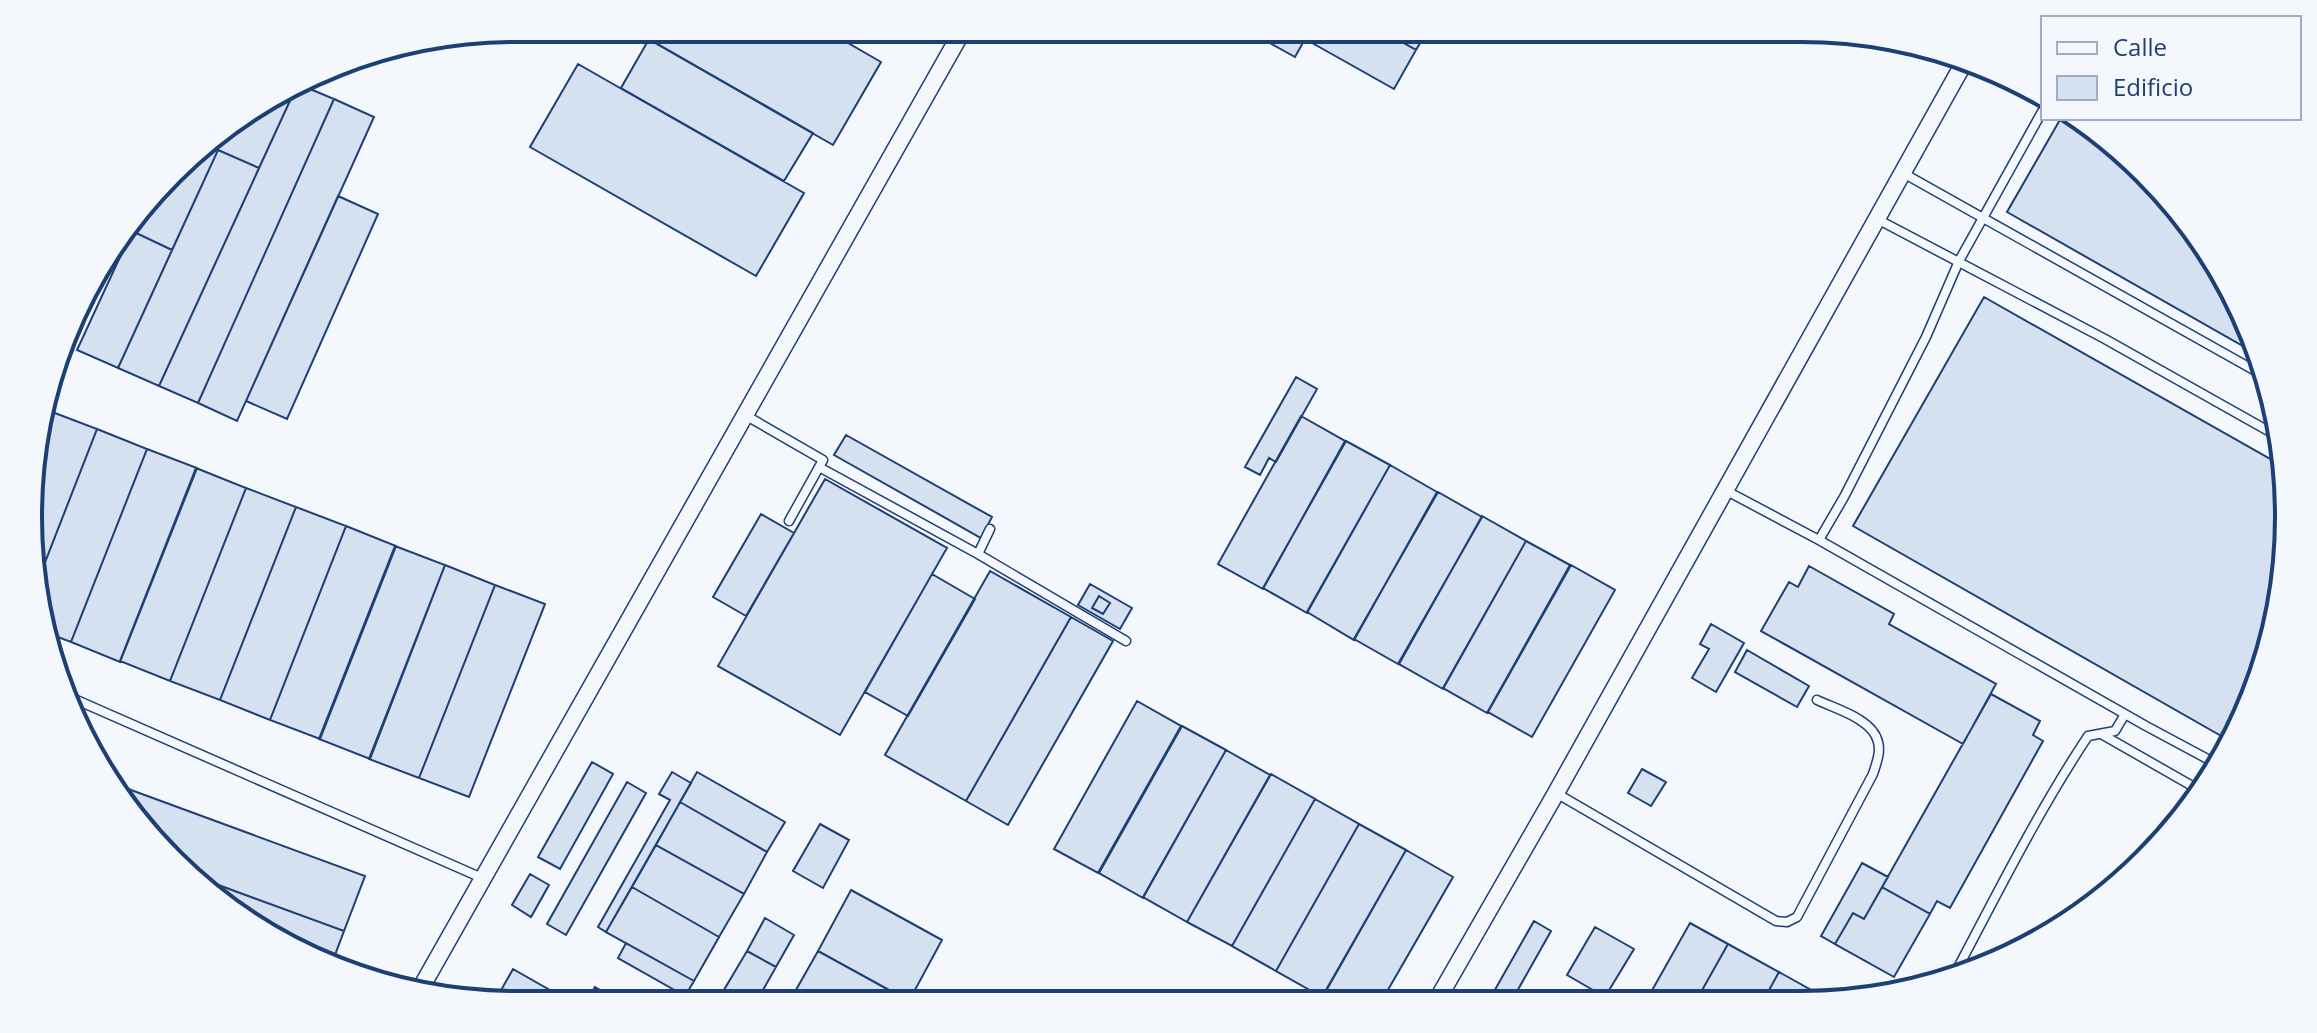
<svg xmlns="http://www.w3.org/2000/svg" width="2317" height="1033" font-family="'Open Sans',sans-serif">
<rect width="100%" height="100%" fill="#f4f7fb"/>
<!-- building -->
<path fill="#d5e0f0" stroke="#1d3f73" stroke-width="2" d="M 629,28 L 822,28 L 881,62 L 833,145 Z
M 1243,28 L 1377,28 L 1416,50 L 1394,89 L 1305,39 L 1295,57 Z
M 1377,28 L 1429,28 L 1416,50 Z
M 649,39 L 813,133 L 784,181 L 621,88 Z
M 578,64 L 804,193 L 756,276 L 530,147 Z
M 303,86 L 334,99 L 198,403 L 159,386 L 294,92 Z
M 294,92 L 259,168 L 218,150 L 172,250 L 132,231 L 137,220 L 195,149 Z
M 334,99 L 374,117 L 237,421 L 198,403 Z
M 2061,118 L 2066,118 L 2146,171 L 2252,329 L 2257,354 L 2007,212 Z
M 218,150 L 259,168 L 159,386 L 118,368 Z
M 338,196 L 378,214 L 287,419 L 246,401 Z
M 132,231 L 172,250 L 118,368 L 77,350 Z
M 1984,297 L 2279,464 L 2289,516 L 2252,703 L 2230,741 L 1853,526 Z
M 1296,377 L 1317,389 L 1276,462 L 1269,458 L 1260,475 L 1245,467 Z
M 47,410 L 97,429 L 35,588 L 32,581 L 37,435 Z
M 1301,416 L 1345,441 L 1263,589 L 1218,564 Z
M 97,429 L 147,449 L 71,642 L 50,634 L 35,588 Z
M 846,435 L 992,517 L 981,538 L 834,455 Z
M 1346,441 L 1390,465 L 1307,613 L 1263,588 Z
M 147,449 L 197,468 L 120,662 L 71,642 Z
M 1390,465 L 1437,492 L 1354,640 L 1307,612 Z
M 196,468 L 246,488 L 170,681 L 120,661 Z
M 825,479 L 947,548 L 840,735 L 718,666 Z
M 246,488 L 296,507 L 220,700 L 170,681 Z
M 1438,492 L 1482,517 L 1398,664 L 1354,639 Z
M 296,507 L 346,526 L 270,720 L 220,700 Z
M 761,514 L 794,533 L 746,616 L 713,597 Z
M 1482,516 L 1526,541 L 1443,689 L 1399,664 Z
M 346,526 L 396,546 L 320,739 L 270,720 Z
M 1526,541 L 1570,565 L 1487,713 L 1443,688 Z
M 395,546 L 445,565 L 370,759 L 319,739 Z
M 445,565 L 495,585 L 419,778 L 369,759 Z
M 1571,565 L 1615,590 L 1532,737 L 1488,712 Z
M 1809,566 L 1894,614 L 1889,624 L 1996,684 L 1963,744 L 1761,631 L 1789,582 L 1798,587 Z
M 990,571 L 1071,617 L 966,801 L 885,755 Z
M 932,574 L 975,599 L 908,716 L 865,692 Z
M 1090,584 L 1132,608 L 1120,629 L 1078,605 Z
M 495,585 L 545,604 L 469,797 L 419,778 Z
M 1099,596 L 1110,603 L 1103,614 L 1092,608 Z
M 1071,617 L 1113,641 L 1008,825 L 966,801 Z
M 1711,624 L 1744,643 L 1716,692 L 1692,678 L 1709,649 L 1700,644 Z
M 1747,650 L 1809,686 L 1797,707 L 1735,672 Z
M 1991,694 L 2040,721 L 2033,735 L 2043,741 L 1950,908 L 1937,901 L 1930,914 L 1882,887 Z
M 1137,701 L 1181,726 L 1098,873 L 1054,849 Z
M 1182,726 L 1226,750 L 1143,898 L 1099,873 Z
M 1226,750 L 1270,775 L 1187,922 L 1143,897 Z
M 592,762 L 613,774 L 560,869 L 538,857 Z
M 1642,769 L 1666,782 L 1651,806 L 1628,793 Z
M 672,772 L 691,783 L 606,932 L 598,927 L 670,800 L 659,794 Z
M 697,772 L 785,822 L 767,852 L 680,802 Z
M 1271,774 L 1315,799 L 1232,946 L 1187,922 Z
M 627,782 L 646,793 L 566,935 L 547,924 Z
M 112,783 L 365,876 L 344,931 L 185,873 Z
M 1315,799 L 1359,824 L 1276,971 L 1232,946 Z
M 680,802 L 767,852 L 744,894 L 656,845 Z
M 820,824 L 849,840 L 823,888 L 793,871 Z
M 1359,824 L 1406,850 L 1322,997 L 1276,971 Z
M 656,845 L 744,894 L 719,937 L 632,887 Z
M 1406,850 L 1453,877 L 1381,1002 L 1331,1002 L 1322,998 Z
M 1862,863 L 1888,877 L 1864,919 L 1853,913 L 1835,944 L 1821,936 Z
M 186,873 L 344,931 L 330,968 L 194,883 Z
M 530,874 L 549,885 L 531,917 L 512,905 Z
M 632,887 L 719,937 L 694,981 L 606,932 Z
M 1882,887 L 1930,914 L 1894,977 L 1835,944 L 1853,913 L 1864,919 Z
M 851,890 L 942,940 L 909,1001 L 818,951 Z
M 765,918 L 794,935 L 776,967 L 747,951 Z
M 1534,921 L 1551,931 L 1511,1002 L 1488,1002 Z
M 1690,923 L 1728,944 L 1696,1001 L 1646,1001 Z
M 1595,927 L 1634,949 L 1605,997 L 1567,975 Z
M 626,943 L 694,981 L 685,996 L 618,958 Z
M 1728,944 L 1779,972 L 1763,1001 L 1696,1001 Z
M 747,951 L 776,967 L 755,1004 L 737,1004 L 721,995 Z
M 818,951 L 909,1001 L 907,1004 L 804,1004 L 792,997 Z
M 513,969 L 576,1005 L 516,1005 L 495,1001 Z
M 1779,972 L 1831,1001 L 1763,1001 Z
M 595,987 L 626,1005 L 585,1005 Z"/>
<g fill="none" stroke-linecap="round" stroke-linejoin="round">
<defs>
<path id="lane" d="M 2043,110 L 1959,261 L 1926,337 L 1844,497 L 1819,540 L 2146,726 L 2217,764
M 1903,173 L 2261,374
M 1877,219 L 2105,339 L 2272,433
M 745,415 L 823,460 L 789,521
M 819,467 L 978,554 L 1126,641
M 1725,490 L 1819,540
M 978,554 L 990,529
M 72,698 L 482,878
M 2103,735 L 2201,791
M 1556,793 L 1776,921 L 1787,922 L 1797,917 L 1873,774 C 1876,764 1881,753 1878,742 C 1873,719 1836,709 1817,700
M 1953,977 C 1996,896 2037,813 2088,736 L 2115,731 L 2125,714"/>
<path id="street" d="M 422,986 L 964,28
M 1436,1002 L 1556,793 L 1965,61"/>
</defs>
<!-- lane casing -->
<use href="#lane" stroke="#1d3f73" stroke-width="11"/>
<!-- street casing -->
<use href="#street" stroke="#1d3f73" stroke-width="19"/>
<!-- lane -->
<use href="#lane" stroke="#f4f7fb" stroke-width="8"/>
<!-- street -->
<use href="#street" stroke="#f4f7fb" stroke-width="16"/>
</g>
<!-- crop -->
<path d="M0 0H2317V1033H0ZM516 42H1801A474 474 0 0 1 2275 516V517A474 474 0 0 1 1801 991H516A474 474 0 0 1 42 517V516A474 474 0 0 1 516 42Z" fill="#f4f7fb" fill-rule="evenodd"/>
<path fill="none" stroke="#1d3f73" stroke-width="4" d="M516 42H1801A474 474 0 0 1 2275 516V517A474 474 0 0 1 1801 991H516A474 474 0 0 1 42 517V516A474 474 0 0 1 516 42Z"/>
<!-- legend -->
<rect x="2041" y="16" width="260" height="104" fill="#f4f7fb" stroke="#9eadc5" stroke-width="2"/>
<rect x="2057" y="42" width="40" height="12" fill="#f4f7fb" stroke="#9eadc5" stroke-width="2"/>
<text x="2113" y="56" font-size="24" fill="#1d3f73">Calle</text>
<rect x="2057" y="76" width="40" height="24" fill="#d5e0f0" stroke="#9eadc5" stroke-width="2"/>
<text x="2113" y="96" font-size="24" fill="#1d3f73">Edificio</text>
</svg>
